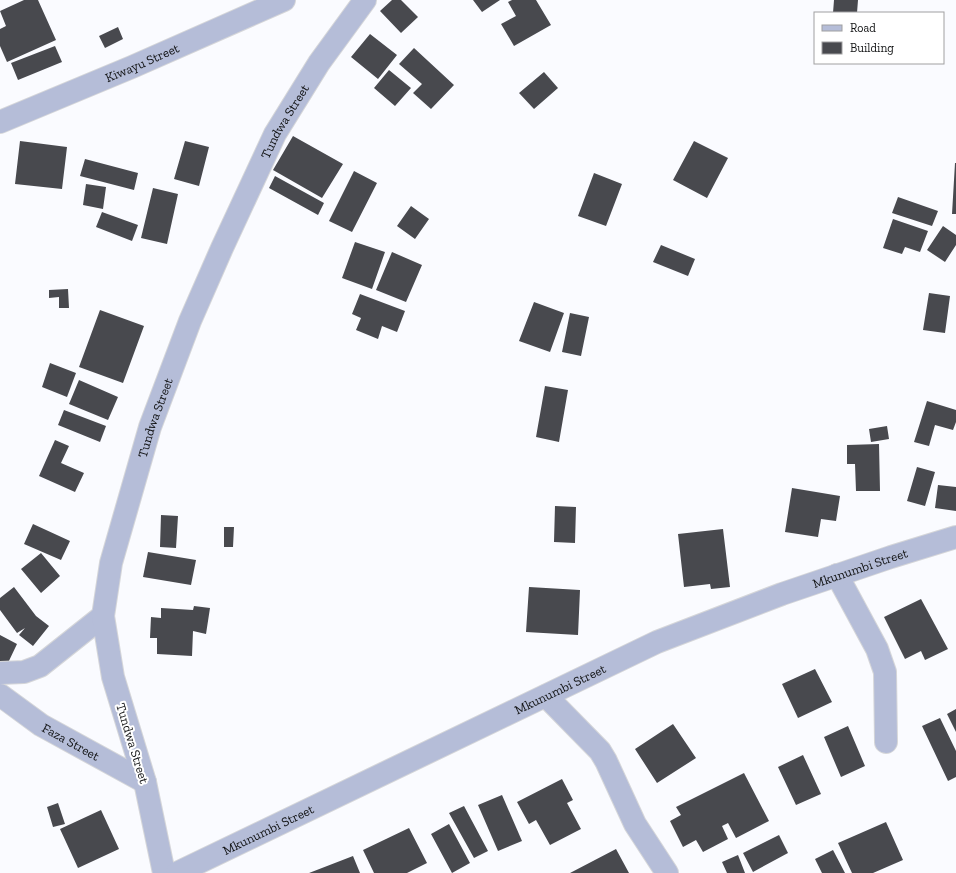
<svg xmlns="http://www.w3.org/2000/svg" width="956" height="873" font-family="'Zilla Slab',serif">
<rect width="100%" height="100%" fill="#fafbff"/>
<!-- building -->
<path fill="#48494e" d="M 24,0 L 38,0 L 56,40 L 7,62 L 0,46 L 0,29 L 6,26 L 0,11 Z
M 392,0 L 401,0 L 418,17 L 401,33 L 380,11 Z
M 473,0 L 500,0 L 482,12 Z
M 512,0 L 536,0 L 551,25 L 514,46 L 501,24 L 516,16 L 508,2 Z
M 834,0 L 858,0 L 857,13 L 833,13 Z
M 118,27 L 123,39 L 105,48 L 99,36 Z
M 370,34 L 397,55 L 378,79 L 351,57 Z
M 55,46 L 62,62 L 18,80 L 11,63 Z
M 414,48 L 454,85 L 431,109 L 413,93 L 422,84 L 399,64 Z
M 389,70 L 411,88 L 395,106 L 374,88 Z
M 544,72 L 558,88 L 534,109 L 519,93 Z
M 293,136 L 343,164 L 322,198 L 273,170 Z
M 20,141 L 67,147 L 62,189 L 15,184 Z
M 185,141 L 209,147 L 199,186 L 174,179 Z
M 694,141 L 728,158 L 707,198 L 673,180 Z
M 85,159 L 138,173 L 134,190 L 80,176 Z
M 955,163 L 956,163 L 956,214 L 952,214 Z
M 354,171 L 377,183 L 352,232 L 329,221 Z
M 594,173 L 622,184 L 606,226 L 578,216 Z
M 275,176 L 324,203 L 318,215 L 269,188 Z
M 86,184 L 106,187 L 103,209 L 83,205 Z
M 153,188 L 178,194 L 167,244 L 141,238 Z
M 898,197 L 938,211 L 932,226 L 892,213 Z
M 411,206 L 429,219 L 415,239 L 397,226 Z
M 102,212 L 138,225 L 132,241 L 96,227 Z
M 893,219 L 928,231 L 920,252 L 905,247 L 902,254 L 883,248 Z
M 943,226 L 956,235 L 956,245 L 945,262 L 927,250 Z
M 355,242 L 385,252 L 372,289 L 342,278 Z
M 661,245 L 695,259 L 688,276 L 653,262 Z
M 392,252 L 422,265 L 406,302 L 376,290 Z
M 68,289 L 69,308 L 59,308 L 59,297 L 49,298 L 49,290 Z
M 929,293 L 950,296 L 945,333 L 923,330 Z
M 360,294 L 405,311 L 397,332 L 382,326 L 378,339 L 356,330 L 361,318 L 352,314 Z
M 534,302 L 564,313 L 550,352 L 519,341 Z
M 100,310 L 144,326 L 123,383 L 79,367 Z
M 570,313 L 589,317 L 581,356 L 562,352 Z
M 50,363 L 76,373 L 67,397 L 42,387 Z
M 79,380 L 118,397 L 108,420 L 69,404 Z
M 545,386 L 568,390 L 559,442 L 536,437 Z
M 927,401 L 956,410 L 956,422 L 953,430 L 935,425 L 929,446 L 914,442 Z
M 64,410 L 106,426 L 100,442 L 58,425 Z
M 887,426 L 889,439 L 871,442 L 869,429 Z
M 55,440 L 69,446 L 61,463 L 84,473 L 75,492 L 39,476 Z
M 879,444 L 880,491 L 856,491 L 855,464 L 847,464 L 847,445 Z
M 917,467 L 935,472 L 925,506 L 907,501 Z
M 938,485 L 956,487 L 956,511 L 935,508 Z
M 792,488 L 840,496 L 836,521 L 821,519 L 818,537 L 785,532 Z
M 555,506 L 576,507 L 575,543 L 554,542 Z
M 161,515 L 178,516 L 176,548 L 160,547 Z
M 33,524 L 70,541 L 61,560 L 24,544 Z
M 224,527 L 234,527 L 233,547 L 224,547 Z
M 723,529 L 730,587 L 711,589 L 710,584 L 684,587 L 678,534 Z
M 148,552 L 196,560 L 191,585 L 143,577 Z
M 41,553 L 60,576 L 41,593 L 21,569 Z
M 14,587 L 36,616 L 49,626 L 33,646 L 19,635 L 25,628 L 17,633 L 0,610 L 0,598 Z
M 529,587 L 580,590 L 578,635 L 526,632 Z
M 921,599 L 948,649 L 925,660 L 921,651 L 905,659 L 884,617 Z
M 194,606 L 210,608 L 206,634 L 193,631 L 192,656 L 157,654 L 157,638 L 150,638 L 151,617 L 161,618 L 161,608 L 193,610 Z
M 0,635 L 17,644 L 7,665 L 0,661 Z
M 815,669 L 832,702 L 798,718 L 782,684 Z
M 956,709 L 956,732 L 947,714 Z
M 940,718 L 956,751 L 956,777 L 948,781 L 922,726 Z
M 673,724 L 696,758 L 657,783 L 635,749 Z
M 848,726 L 865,766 L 841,777 L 824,737 Z
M 803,755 L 821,794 L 796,805 L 778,767 Z
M 744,773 L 769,821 L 736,838 L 728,823 L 722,826 L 728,839 L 703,852 L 696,840 L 683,847 L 670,821 L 681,815 L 676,807 Z
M 562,779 L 573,800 L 567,803 L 581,829 L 550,845 L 536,820 L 529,824 L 517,802 Z
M 502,795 L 522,841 L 498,851 L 478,805 Z
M 58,803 L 65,824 L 53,827 L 47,807 Z
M 464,806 L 488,851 L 474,858 L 449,813 Z
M 101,810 L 119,849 L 78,868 L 60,829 Z
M 886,822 L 903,860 L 873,873 L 852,873 L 838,843 Z
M 449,824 L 470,863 L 452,873 L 431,834 Z
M 409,828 L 427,863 L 407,873 L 374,873 L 363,850 Z
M 779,835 L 788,853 L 753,872 L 743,853 Z
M 616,849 L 629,873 L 570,873 Z
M 833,850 L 845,873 L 822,873 L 815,859 Z
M 738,855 L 745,873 L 727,873 L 722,862 Z
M 353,856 L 360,873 L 309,873 Z"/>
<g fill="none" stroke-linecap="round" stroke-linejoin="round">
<defs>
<g id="minor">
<path id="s1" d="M 0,122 L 132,67 L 284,0"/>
<path d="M 837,575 L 877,649 L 885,672 L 886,742"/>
<path d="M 0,673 L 24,672 L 40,666 L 103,616"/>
<path id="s2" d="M 0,695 L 41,725 L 145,782"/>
<path d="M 546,696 L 600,751 L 606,761 L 635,824 L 667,873"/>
<path id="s3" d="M 164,873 L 145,782 L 113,677 L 103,616 L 111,563 L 150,427 L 190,321 L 222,248 L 275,134 L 319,63 L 365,0"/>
<path id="s4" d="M 177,873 L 657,642 L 782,594 L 891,557 L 956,537"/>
</g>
</defs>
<!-- minor casing -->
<use href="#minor" stroke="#d5d6d9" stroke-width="24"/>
<!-- minor -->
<use href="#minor" stroke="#b5bdd8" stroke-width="22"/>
</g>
<g text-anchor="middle" stroke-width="4" stroke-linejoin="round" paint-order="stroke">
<!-- street labels -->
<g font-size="13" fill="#111213" stroke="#fff">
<text dy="5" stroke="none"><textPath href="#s1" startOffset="154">Kiwayu Street</textPath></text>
<text dy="5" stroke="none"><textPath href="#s3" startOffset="794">Tundwa Street</textPath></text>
<text dy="5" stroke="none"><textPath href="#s3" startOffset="470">Tundwa Street</textPath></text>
<text dy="5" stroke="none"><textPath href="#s4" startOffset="749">Mkunumbi Street</textPath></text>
<text dy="5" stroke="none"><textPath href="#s4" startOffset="425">Mkunumbi Street</textPath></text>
<text dy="5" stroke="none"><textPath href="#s2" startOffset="85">Faza Street</textPath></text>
<text transform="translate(133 743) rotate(73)" y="5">Tundwa Street</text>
<text dy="5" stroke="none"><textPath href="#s4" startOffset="101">Mkunumbi Street</textPath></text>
</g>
</g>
<!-- legend -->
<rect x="814" y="12" width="130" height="52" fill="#ffffff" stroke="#a0a0a1"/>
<rect x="822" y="25" width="20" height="6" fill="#b5bdd8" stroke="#a0a0a1"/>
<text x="850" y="32" font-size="12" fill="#111213">Road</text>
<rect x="822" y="42" width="20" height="12" fill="#48494e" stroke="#a0a0a1"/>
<text x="850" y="52" font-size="12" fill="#111213">Building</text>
</svg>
